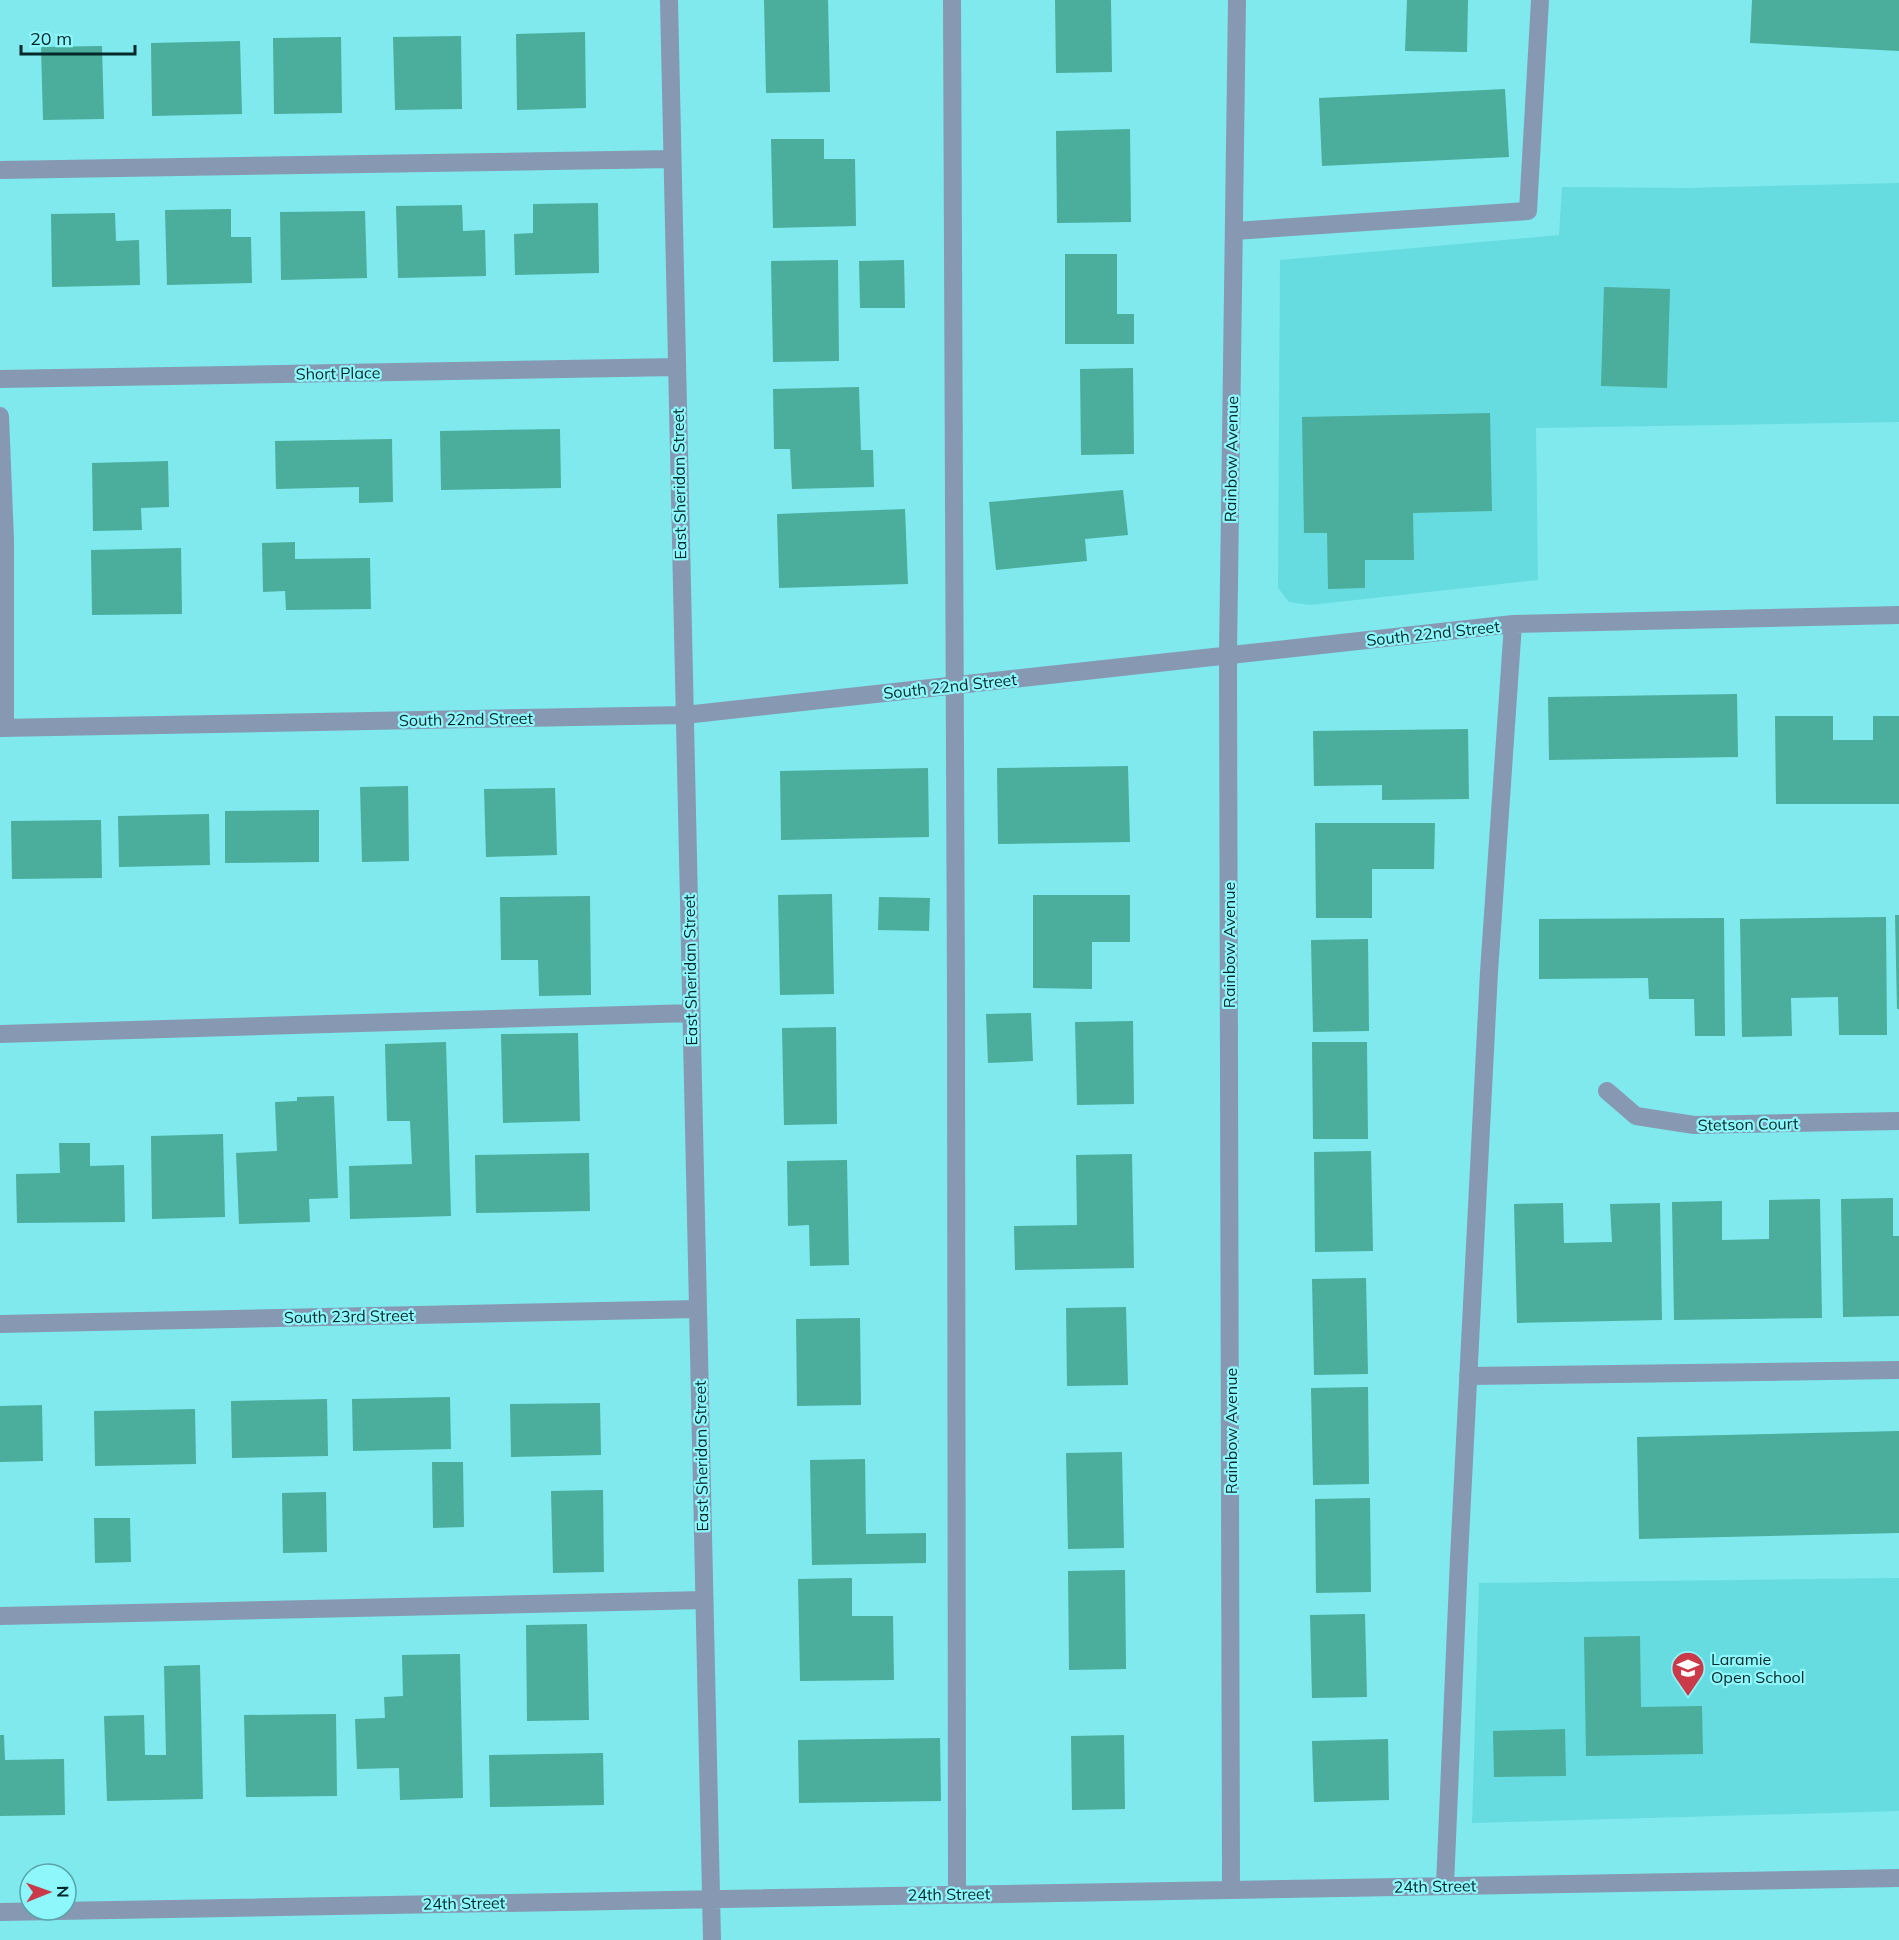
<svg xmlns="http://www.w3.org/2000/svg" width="1899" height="1940" font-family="Mulish,sans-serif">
<rect width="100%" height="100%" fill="#7fe9ee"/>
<!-- built -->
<path fill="#66dce1" d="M 1899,183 L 1899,422 L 1536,428 L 1538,580 L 1310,605 L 1289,602 L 1278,588 L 1280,260 L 1559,235 L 1562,187 L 1688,188 Z
M 1899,1578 L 1899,1811 L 1472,1823 L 1479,1583 Z"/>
<!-- building -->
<path fill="#4bad9b" d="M 764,0 L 828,0 L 830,92 L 766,93 Z
M 1055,0 L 1111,0 L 1112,72 L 1056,73 Z
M 1407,0 L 1468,0 L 1467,52 L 1405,51 Z
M 1752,0 L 1899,0 L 1899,51 L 1750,43 Z
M 585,32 L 586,108 L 517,110 L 516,34 Z
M 461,36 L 462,109 L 395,110 L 393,37 Z
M 341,37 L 342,113 L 274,114 L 273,38 Z
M 240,41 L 242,114 L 152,116 L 151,43 Z
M 102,46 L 104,119 L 43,120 L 41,47 Z
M 1505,89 L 1509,157 L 1322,166 L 1319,98 Z
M 1130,129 L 1131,222 L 1057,223 L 1056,131 Z
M 771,139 L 824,139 L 824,159 L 855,159 L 856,226 L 773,228 Z
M 598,203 L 599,273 L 515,275 L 514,234 L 533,233 L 533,204 Z
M 462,205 L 463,231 L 485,230 L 486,276 L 398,278 L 396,206 Z
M 231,209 L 231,237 L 251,237 L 252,283 L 167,285 L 165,210 Z
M 365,211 L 367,278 L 281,280 L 280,212 Z
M 115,213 L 116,241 L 139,240 L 140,285 L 52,287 L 51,214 Z
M 1065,254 L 1117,254 L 1117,314 L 1134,314 L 1134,344 L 1065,344 Z
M 838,260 L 839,361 L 773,362 L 771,261 Z
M 904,260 L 905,308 L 860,308 L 859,261 Z
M 1604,287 L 1670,289 L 1667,388 L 1601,386 Z
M 1133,368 L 1134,454 L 1081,455 L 1080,369 Z
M 859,387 L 861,450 L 873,450 L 874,487 L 792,489 L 790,449 L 774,449 L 773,389 Z
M 1490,413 L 1492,511 L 1413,513 L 1414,560 L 1365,560 L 1365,588 L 1328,589 L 1327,533 L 1304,533 L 1302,417 Z
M 560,429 L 561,488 L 441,490 L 440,431 Z
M 392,439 L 393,502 L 359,503 L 359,487 L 276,489 L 275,441 Z
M 168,461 L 169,507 L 141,508 L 142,530 L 93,531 L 92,463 Z
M 1123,490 L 1128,535 L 1085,539 L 1087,561 L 996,570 L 989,502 Z
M 905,509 L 908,584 L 779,588 L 777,514 Z
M 295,542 L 295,559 L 370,558 L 371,609 L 286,610 L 285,591 L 263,592 L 262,543 Z
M 181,548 L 182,614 L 92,615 L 91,550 Z
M 1737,694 L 1738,757 L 1549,760 L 1548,697 Z
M 1775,716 L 1833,716 L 1833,740 L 1873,740 L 1873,716 L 1899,716 L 1899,804 L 1776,804 Z
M 1468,729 L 1469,799 L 1382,800 L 1382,785 L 1314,786 L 1313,731 Z
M 1128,766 L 1130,842 L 998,844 L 997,768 Z
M 928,768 L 929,837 L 781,840 L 780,771 Z
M 408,786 L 409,861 L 362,862 L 360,787 Z
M 555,788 L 557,855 L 486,857 L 484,789 Z
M 319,810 L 319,862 L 225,863 L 225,811 Z
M 209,814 L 210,865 L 119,867 L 118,816 Z
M 101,820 L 102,878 L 12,879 L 11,821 Z
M 1315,823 L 1435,823 L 1434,869 L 1372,869 L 1372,918 L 1316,918 Z
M 832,894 L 834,994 L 780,995 L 778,895 Z
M 1033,895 L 1130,895 L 1130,942 L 1092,942 L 1092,989 L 1033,988 Z
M 590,896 L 591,995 L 539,996 L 538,960 L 501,960 L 500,897 Z
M 879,897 L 930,898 L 929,931 L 878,930 Z
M 1895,915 L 1899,915 L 1899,1009 L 1897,1009 Z
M 1886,917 L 1887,1035 L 1839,1035 L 1838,997 L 1791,998 L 1792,1036 L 1742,1037 L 1740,919 Z
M 1724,918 L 1725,1036 L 1695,1036 L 1694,999 L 1649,999 L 1648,978 L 1539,979 L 1539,919 Z
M 1368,939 L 1369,1031 L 1313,1032 L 1311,940 Z
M 1031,1013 L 1033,1061 L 988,1063 L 986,1014 Z
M 1133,1021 L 1134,1104 L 1077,1105 L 1075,1022 Z
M 836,1027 L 837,1124 L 784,1125 L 782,1028 Z
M 578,1033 L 580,1121 L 503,1123 L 501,1034 Z
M 446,1042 L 451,1216 L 350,1219 L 349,1166 L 412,1164 L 410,1121 L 387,1121 L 385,1044 Z
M 1312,1042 L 1367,1042 L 1368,1139 L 1313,1139 Z
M 334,1096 L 338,1198 L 309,1199 L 310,1222 L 239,1224 L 236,1153 L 277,1151 L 275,1102 L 297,1101 L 297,1097 Z
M 223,1134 L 225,1217 L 152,1219 L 151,1136 Z
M 59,1143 L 90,1143 L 90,1166 L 124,1165 L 125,1222 L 17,1223 L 16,1174 L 60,1173 Z
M 1371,1151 L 1373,1251 L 1315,1252 L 1314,1152 Z
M 589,1153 L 590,1211 L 476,1213 L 475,1155 Z
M 1132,1154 L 1134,1268 L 1015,1270 L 1014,1226 L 1077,1225 L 1076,1155 Z
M 847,1160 L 849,1265 L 810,1266 L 809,1225 L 788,1226 L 787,1161 Z
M 1893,1198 L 1893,1236 L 1899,1236 L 1899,1316 L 1843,1317 L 1841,1199 Z
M 1820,1199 L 1822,1318 L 1674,1320 L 1672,1202 L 1722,1201 L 1722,1240 L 1769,1239 L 1769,1200 Z
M 1563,1203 L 1564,1243 L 1612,1242 L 1610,1204 L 1660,1203 L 1662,1320 L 1517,1323 L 1514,1204 Z
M 1366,1278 L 1368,1374 L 1314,1375 L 1312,1279 Z
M 1126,1307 L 1128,1385 L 1067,1386 L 1066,1308 Z
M 860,1318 L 861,1405 L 797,1406 L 796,1319 Z
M 1368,1387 L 1369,1484 L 1313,1485 L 1311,1388 Z
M 450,1397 L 451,1449 L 353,1451 L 352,1399 Z
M 327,1399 L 328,1456 L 232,1458 L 231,1401 Z
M 600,1403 L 601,1455 L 511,1457 L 510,1404 Z
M 42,1405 L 43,1461 L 0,1462 L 0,1406 Z
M 195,1409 L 196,1464 L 95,1466 L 94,1411 Z
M 1899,1431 L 1899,1533 L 1639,1539 L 1637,1437 Z
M 1122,1452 L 1124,1548 L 1068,1549 L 1066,1453 Z
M 865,1459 L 866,1534 L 926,1533 L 926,1563 L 812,1565 L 810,1460 Z
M 432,1462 L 463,1462 L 464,1527 L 433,1528 Z
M 603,1490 L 604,1572 L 553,1573 L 551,1491 Z
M 326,1492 L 327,1552 L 283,1553 L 282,1493 Z
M 1370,1498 L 1371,1592 L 1316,1593 L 1315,1499 Z
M 94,1518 L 130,1518 L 131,1562 L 95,1563 Z
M 1125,1570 L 1126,1669 L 1069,1670 L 1068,1571 Z
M 852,1578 L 852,1616 L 893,1616 L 894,1680 L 800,1681 L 798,1579 Z
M 1365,1614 L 1367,1697 L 1312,1698 L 1310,1615 Z
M 587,1624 L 589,1720 L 527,1721 L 526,1625 Z
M 1640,1636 L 1641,1707 L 1702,1706 L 1703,1754 L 1586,1756 L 1584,1637 Z
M 460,1654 L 463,1798 L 400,1800 L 399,1768 L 357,1769 L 355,1719 L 385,1718 L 384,1697 L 403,1696 L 402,1655 Z
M 200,1665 L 203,1799 L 107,1801 L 104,1716 L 144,1715 L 145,1755 L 166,1755 L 164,1666 Z
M 336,1714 L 337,1796 L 246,1797 L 244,1715 Z
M 1565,1729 L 1566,1776 L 1494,1777 L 1493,1731 Z
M 0,1735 L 4,1735 L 5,1760 L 64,1759 L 65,1815 L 0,1816 Z
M 1124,1735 L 1125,1809 L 1072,1810 L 1071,1736 Z
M 940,1738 L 941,1801 L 799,1803 L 798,1740 Z
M 1388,1739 L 1389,1800 L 1314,1802 L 1312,1741 Z
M 603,1753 L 604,1805 L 490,1807 L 489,1755 Z"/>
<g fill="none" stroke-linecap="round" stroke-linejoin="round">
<!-- minor -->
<path stroke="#8798b2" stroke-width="18" d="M 669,0 L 712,1940
M 952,0 L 956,998 L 957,1894
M 0,170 L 672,159
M 1234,231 L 1528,211 L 1540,0
M 0,379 L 677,367
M 0,416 L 5,540 L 5,728
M 0,728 L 685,715 L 1513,624 L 1899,615
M 0,1034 L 691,1013
M 1607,1091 L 1636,1116 L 1694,1125 L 1899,1121
M 0,1324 L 698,1309
M 1468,1376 L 1899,1370
M 0,1616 L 704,1600
M 1445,1885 L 1459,1558 L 1489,972 L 1513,624
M 1231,1890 L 1228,655 L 1237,0
M 0,1912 L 1899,1878"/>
</g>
<!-- icons -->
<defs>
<symbol id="school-pin" viewBox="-11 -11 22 30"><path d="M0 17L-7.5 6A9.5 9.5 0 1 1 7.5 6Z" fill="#cb3a49" stroke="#8df7fb"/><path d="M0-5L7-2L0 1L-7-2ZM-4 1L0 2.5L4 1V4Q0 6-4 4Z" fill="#fff"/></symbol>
</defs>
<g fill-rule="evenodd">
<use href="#school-pin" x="1669" y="1649" width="38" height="52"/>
</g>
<g text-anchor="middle" stroke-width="4.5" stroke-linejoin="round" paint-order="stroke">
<!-- street labels -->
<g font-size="16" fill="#05292b" stroke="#8df7fb">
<text transform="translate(338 373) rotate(-1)" y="6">Short Place</text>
<text transform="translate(1231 459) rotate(-89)" y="6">Rainbow Avenue</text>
<text transform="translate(679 484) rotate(-91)" y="6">East Sheridan Street</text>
<text transform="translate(1433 633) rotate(-6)" y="6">South 22nd Street</text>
<text transform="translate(950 686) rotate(-6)" y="6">South 22nd Street</text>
<text transform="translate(466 719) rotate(-1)" y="6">South 22nd Street</text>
<text transform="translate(1229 945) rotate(-90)" y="6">Rainbow Avenue</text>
<text transform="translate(690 970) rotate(-91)" y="6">East Sheridan Street</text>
<text transform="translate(1748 1124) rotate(-1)" y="6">Stetson Court</text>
<text transform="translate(349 1316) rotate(-1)" y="6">South 23rd Street</text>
<text transform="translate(1231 1431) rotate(-90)" y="6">Rainbow Avenue</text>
<text transform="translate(701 1456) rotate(-91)" y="6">East Sheridan Street</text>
<text transform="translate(1435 1886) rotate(-1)" y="6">24th Street</text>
<text transform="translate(949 1894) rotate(-1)" y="6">24th Street</text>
<text transform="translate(464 1903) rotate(-1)" y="6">24th Street</text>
</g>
<!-- poi labels -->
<g font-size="16" fill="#05292b" stroke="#8df7fb" text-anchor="start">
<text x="1711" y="1665">Laramie<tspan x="1711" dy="18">Open School</tspan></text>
</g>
</g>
<!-- north arrow -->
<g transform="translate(48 1892) rotate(89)"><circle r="28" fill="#8df7fb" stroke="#57a5a8" stroke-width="1.5"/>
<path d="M0-4.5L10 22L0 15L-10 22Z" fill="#cb3a49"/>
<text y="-9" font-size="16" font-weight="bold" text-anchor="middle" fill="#05292b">N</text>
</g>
<!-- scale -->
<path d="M21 45v9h114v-9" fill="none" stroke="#05292b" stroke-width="3"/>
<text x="30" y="45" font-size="18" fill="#05292b" stroke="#8df7fb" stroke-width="4.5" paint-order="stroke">20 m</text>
</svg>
